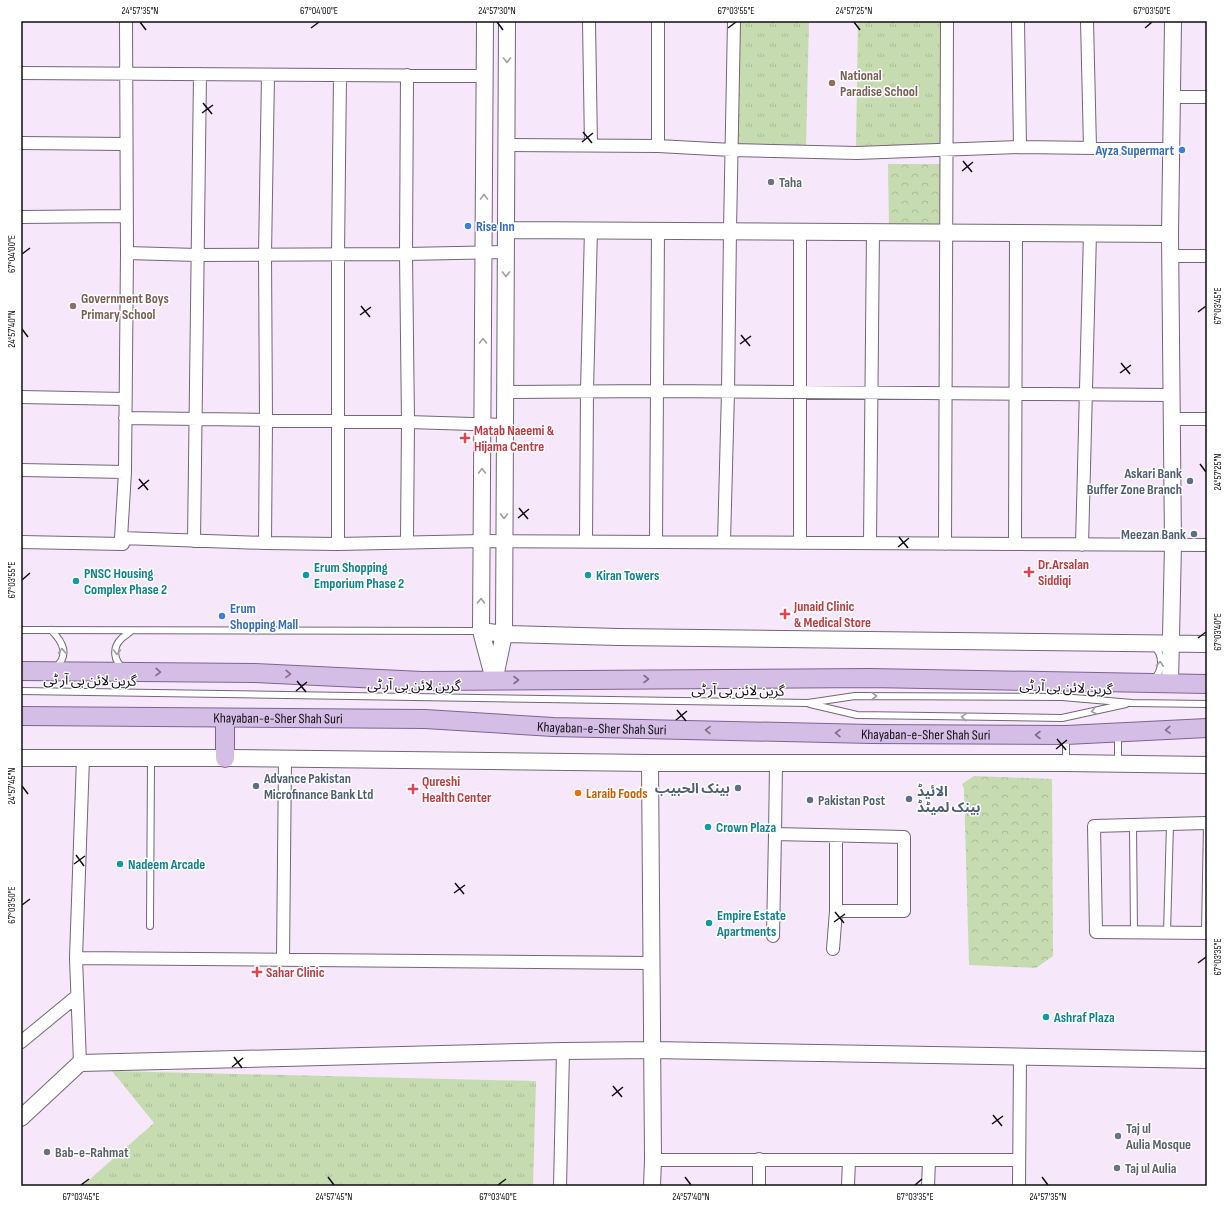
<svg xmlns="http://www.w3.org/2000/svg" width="1228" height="1207" viewBox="0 0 1228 1207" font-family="'Sofia Sans Condensed','Noto Sans Arabic',sans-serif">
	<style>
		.grass { fill: url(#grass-tufts) }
		.forest { fill: url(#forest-crowns) }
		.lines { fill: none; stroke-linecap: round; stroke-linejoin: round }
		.lane-casing { stroke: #736777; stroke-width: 8 }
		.street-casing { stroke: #736777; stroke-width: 14 }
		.secondary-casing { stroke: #736777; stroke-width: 18 }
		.primary-casing { stroke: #7e6392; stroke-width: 20 }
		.lane { stroke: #fff; stroke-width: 6 }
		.street { stroke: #fff; stroke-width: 12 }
		.secondary { stroke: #fff; stroke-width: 16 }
		.primary { stroke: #d5bee6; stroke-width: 18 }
		.oneway { stroke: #a09ea1 }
		.oneway2 { stroke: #7d6e87 }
		.ticks { fill: none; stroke: #110d13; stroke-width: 1.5 }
		.education-dot { fill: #8d6e63; stroke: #fff; stroke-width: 1.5 }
		.shop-dot { fill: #3f7fe0; stroke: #fff; stroke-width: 1.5 }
		.worship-dot { fill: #6b7280; stroke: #fff; stroke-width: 1.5 }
		.health-dot { fill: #e0444e; stroke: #fff; stroke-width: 1.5 }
		.service-dot { fill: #5c6f8a; stroke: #fff; stroke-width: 1.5 }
		.culture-dot { fill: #0f9aa8; stroke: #fff; stroke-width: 1.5 }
		.food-dot { fill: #e8710a; stroke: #fff; stroke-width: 1.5 }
		.labels { text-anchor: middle; stroke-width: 3; stroke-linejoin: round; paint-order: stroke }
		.education-label { font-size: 14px; font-weight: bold; fill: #785e54; stroke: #fff; text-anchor: start }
		.shop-label { font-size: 14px; font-weight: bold; fill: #366cbe; stroke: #fff; text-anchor: start }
		.worship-label { font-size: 14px; font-weight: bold; fill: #5b616d; stroke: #fff; text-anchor: start }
		.health-label { font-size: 14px; font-weight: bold; fill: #be3a42; stroke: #fff; text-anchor: start }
		.service-label { font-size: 14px; font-weight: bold; fill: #4e5e75; stroke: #fff; text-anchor: end }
		.culture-label { font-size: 14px; font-weight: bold; fill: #0d838f; stroke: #fff; text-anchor: start }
		.street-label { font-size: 14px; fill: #110d13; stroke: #fff }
		.food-label { font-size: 14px; font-weight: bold; fill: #c56008; stroke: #fff; text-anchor: start }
		.neatline { fill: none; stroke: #110d13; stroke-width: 1.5 }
		.ticks-label { font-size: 10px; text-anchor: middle; fill: #110d13 }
	</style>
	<defs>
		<pattern id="grass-tufts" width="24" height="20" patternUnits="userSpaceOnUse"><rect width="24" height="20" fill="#c6dcb0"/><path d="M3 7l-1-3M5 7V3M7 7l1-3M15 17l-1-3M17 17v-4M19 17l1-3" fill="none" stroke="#a9bc96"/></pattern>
		<pattern id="forest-crowns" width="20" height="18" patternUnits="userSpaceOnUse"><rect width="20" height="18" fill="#c6dcb0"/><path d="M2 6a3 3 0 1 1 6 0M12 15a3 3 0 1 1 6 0" fill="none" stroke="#a9bc96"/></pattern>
	</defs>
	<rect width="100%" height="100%" fill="#f6e8fa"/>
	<path class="grass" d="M734,21H809L806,146H732Z
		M858,21L941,22V145L856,146Z
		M112,1071L536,1081L533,1186H82L154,1123Z"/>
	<path class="forest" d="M888,164H941L942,230L889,229Z
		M974,776L1052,779L1053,956L1036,968L969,965L964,789L962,784Z"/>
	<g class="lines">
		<defs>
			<path id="lane" d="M21,630L481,631
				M51,630C63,642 70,655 55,668
				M123,668C114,661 112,648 121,639C124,636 128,634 131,631
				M1153,680C1163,671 1164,656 1154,646
				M21,691L808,703L855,696L1062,697L1132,703L1207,704
				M810,704L857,715L1062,718L1126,704
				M1118,734V763
				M1066,737V762
				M1133,825L1134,933
				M150,926L151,760
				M1167,933L1170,824
				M1205,933L1207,823"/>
			<path id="street" d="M589,21L591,146
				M1018,21L1020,147
				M1087,21L1090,148
				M21,73L484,76
				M407,75L406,254L408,422L407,541
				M1172,97H1207
				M21,143L126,144
				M507,145L658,146L732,150L857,153L1020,147L1171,149
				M658,146V21
				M21,217L127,216
				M800,231V543
				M127,253L197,255L406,254L506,252
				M1170,256H1207
				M505,392L657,391L1172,395
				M21,397L125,399
				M125,418L408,422L505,425
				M1172,419H1207
				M21,470L125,472
				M121,538L265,543L338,544L482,541L1207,545
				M194,541L200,74
				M21,542L123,544L121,538L125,472L127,253L126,21
				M586,542L587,391L591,229
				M656,542L658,230
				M724,542L728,392L730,230L734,21
				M265,543L266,420L265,255L268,75
				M870,543L873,231
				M338,544V254L340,75
				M945,544L947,21
				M1015,544L1016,233
				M1082,545L1090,233
				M776,764L775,834L904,837V911H836L833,949
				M1207,823L1094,826L1096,932L1207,933
				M836,911V836
				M773,936L775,834
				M76,958L651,963
				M283,959L285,760
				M21,1042L77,996
				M80,1063L76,958L83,758
				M653,1160H1019
				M560,1186L563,1051
				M759,1186V1159
				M848,1186L849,1160
				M928,1186L929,1161
				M1019,1186L1020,1056"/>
			<path id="secondary" d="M485,21L481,631L494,680
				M506,230L1170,234
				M481,631L504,634L618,637L1207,644
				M495,677L504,634L507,21
				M1170,683L1173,545L1170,234L1173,21
				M21,758H225L650,763H1066L1207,765
				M650,763L653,1160L652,1186
				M21,1118L80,1063L563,1051L652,1050L1207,1060"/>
			<g id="primary">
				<path d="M21,671L255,673L422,681L870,678L1207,684"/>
				<path id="s1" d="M21,716L425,719L553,727L871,734L1066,735L1207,728"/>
				<path d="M225,758V718"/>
			</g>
		</defs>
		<use href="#lane" class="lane-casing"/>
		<use href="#street" class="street-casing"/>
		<use href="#secondary" class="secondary-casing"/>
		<use href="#primary" class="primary-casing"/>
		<use href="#lane" class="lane"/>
		<use href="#street" class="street"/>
		<use href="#secondary" class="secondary"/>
		<use href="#primary" class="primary"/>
	</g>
	<defs><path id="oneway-chevron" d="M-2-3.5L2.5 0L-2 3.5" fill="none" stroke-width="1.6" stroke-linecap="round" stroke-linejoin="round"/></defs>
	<g class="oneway">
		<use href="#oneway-chevron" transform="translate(507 60) rotate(90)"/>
		<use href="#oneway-chevron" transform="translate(484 197) rotate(-90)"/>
		<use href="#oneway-chevron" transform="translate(506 274) rotate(90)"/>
		<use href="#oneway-chevron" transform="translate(483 341) rotate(-90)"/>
		<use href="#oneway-chevron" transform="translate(482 471) rotate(-90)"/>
		<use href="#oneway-chevron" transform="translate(504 516) rotate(90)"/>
		<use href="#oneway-chevron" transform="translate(481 601) rotate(-89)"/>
		<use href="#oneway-chevron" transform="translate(62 651) rotate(-92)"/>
		<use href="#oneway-chevron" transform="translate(117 652) rotate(90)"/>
		<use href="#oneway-chevron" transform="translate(1160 664) rotate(-87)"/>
		<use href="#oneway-chevron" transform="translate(874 696)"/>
		<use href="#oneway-chevron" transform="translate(1094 711) rotate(168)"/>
		<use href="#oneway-chevron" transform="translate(964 717) rotate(-179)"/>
	</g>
	<g class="oneway2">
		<use href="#oneway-chevron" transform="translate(158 672) rotate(1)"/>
		<use href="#oneway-chevron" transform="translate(288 674) rotate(3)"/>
		<use href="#oneway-chevron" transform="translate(646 679)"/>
		<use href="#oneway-chevron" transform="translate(516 680)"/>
		<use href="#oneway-chevron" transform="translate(708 730) rotate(-179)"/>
		<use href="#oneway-chevron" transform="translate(1168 730) rotate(177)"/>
		<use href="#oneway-chevron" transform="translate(838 733) rotate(-179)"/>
		<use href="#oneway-chevron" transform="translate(1038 735) rotate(-180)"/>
	</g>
	<path class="ticks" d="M140,22L146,30M497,22L503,30M854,22L860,30M311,28L319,22M728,28L736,22M1145,28L1152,22M203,103L212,114M202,113L213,105M583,132L592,143M582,142L593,133M963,161L972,172M962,171L973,162M22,254L30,248M361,306L370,317M1198,312L1206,306M360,315L371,307M22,329L28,337M741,335L750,346M740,344L751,336M1121,363L1130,374M1120,373L1131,365M1200,464L1206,472M139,479L148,490M138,489L149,480M519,508L528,519M518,518L529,509M899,537L908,548M898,547L909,538M22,580L30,573M1198,638L1206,632M297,681L306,692M296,691L307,682M677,710L686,721M676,720L687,711M1057,739L1066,750M1056,749L1067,740M22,786L28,794M76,855L84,866M74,864L85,856M455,883L464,894M454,893L465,885M22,905L30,899M835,912L844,923M834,922L845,914M1198,963L1206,957M234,1057L242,1068M232,1067L243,1058M613,1086L622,1097M612,1096L623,1087M993,1115L1002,1126M992,1124L1003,1116M328,1177L334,1185M685,1177L691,1185M1042,1177L1048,1185M81,1185L89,1179M498,1185L506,1179M915,1185L922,1179"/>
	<g class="education-dot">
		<circle cx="832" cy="83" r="4"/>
		<circle cx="73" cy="306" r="4"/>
	</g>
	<g class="shop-dot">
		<circle cx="1182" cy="150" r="4"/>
		<circle cx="468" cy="226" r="4"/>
		<circle cx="222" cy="616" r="4"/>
	</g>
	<g class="worship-dot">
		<circle cx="771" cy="182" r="4"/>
		<circle cx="1118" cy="1136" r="4"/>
		<circle cx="47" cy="1152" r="4"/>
		<circle cx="1117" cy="1168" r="4"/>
	</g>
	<g class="health-dot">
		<path d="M463 432h4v4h4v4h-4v4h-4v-4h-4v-4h4z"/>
		<path d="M1027 566h4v4h4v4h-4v4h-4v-4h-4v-4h4z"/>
		<path d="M783 608h4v4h4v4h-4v4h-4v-4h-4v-4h4z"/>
		<path d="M411 783h4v4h4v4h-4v4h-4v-4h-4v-4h4z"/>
		<path d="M255 966h4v4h4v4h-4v4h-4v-4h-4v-4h4z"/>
	</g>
	<g class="service-dot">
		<circle cx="1190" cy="481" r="4"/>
		<circle cx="1194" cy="534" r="4"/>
		<circle cx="256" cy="786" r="4"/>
		<circle cx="738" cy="788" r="4"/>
		<circle cx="909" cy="799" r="4"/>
		<circle cx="810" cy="800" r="4"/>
	</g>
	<g class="culture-dot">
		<circle cx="306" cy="575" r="4"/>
		<circle cx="588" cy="575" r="4"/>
		<circle cx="76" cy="581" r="4"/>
		<circle cx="708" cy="827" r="4"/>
		<circle cx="120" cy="864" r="4"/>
		<circle cx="709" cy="923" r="4"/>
		<circle cx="1046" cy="1017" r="4"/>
	</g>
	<circle class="food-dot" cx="578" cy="793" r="4"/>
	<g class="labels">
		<g class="education-label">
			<text x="840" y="80">National<tspan x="840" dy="16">Paradise School</tspan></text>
			<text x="81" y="303">Government Boys<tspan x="81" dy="16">Primary School</tspan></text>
		</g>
		<g class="shop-label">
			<text x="1174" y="155" text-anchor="end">Ayza Supermart</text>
			<text x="476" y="231">Rise Inn</text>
			<text x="230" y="613">Erum<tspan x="230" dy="16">Shopping Mall</tspan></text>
		</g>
		<g class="worship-label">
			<text x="779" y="187">Taha</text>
			<text x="1126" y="1133">Taj ul<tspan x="1126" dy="16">Aulia Mosque</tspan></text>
			<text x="55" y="1157">Bab-e-Rahmat</text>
			<text x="1125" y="1173">Taj ul Aulia</text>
		</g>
		<g class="health-label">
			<text x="474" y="435">Matab Naeemi &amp;<tspan x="474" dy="16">Hijama Centre</tspan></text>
			<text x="1038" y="569">Dr.Arsalan<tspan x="1038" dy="16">Siddiqi</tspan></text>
			<text x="794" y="611">Junaid Clinic<tspan x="794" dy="16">&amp; Medical Store</tspan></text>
			<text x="422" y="786">Qureshi<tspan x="422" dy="16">Health Center</tspan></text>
			<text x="266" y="977">Sahar Clinic</text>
		</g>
		<g class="service-label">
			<text x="1182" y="478">Askari Bank<tspan x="1182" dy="16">Buffer Zone Branch</tspan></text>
			<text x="1186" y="539">Meezan Bank</text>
			<text x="264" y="783" text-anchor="start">Advance Pakistan<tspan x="264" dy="16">Microfinance Bank Ltd</tspan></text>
			<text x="730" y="793">بينک الحبيب</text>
			<text x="917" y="796" text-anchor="start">الائیڈ<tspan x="917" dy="16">بینک لمیٹڈ</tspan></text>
			<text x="818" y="805" text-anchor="start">Pakistan Post</text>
		</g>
		<g class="culture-label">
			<text x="314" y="572">Erum Shopping<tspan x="314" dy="16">Emporium Phase 2</tspan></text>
			<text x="84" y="578">PNSC Housing<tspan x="84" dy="16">Complex Phase 2</tspan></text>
			<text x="596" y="580">Kiran Towers</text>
			<text x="716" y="832">Crown Plaza</text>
			<text x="128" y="869">Nadeem Arcade</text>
			<text x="717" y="920">Empire Estate<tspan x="717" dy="16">Apartments</tspan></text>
			<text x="1054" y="1022">Ashraf Plaza</text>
		</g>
		<g class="street-label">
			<text transform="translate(90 680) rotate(1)" y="5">گرین لائن بی آر ٹی</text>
			<text transform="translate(414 685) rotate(1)" y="5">گرین لائن بی آر ٹی</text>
			<text transform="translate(1066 687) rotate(3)" y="5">گرین لائن بی آر ٹی</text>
			<text transform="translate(738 690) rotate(1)" y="5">گرین لائن بی آر ٹی</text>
			<text dy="5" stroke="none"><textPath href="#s1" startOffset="257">Khayaban-e-Sher Shah Suri</textPath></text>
			<text dy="5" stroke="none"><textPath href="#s1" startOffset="581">Khayaban-e-Sher Shah Suri</textPath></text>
			<text dy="5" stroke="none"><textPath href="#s1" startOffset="905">Khayaban-e-Sher Shah Suri</textPath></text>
		</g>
		<g class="food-label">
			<text x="586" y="798">Laraib Foods</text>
		</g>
	</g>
	<rect width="1228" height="1207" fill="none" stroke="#ffffff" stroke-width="44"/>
	<rect x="22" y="22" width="1184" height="1163" class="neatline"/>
	<g class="ticks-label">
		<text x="140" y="14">24°57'35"N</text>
		<text x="319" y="14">67°04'00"E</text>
		<text x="497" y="14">24°57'30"N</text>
		<text x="736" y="14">67°03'55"E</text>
		<text x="854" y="14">24°57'25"N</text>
		<text x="1152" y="14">67°03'50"E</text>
		<text transform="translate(11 254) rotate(-90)" y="4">67°04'00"E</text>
		<text transform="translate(1217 306) rotate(-90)" y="4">67°03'45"E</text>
		<text transform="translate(11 329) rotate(-90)" y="4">24°57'40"N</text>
		<text transform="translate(1217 472) rotate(-90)" y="4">24°57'25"N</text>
		<text transform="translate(11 580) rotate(-90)" y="4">67°03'55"E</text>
		<text transform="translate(1217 632) rotate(-90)" y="4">67°03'40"E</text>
		<text transform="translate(11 786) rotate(-90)" y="4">24°57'45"N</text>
		<text transform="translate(11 905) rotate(-90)" y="4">67°03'50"E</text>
		<text transform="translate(1217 957) rotate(-90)" y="4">67°03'35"E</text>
		<text x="81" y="1200">67°03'45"E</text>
		<text x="334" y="1200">24°57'45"N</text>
		<text x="498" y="1200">67°03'40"E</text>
		<text x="691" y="1200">24°57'40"N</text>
		<text x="915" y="1200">67°03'35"E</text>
		<text x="1048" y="1200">24°57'35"N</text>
	</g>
</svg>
